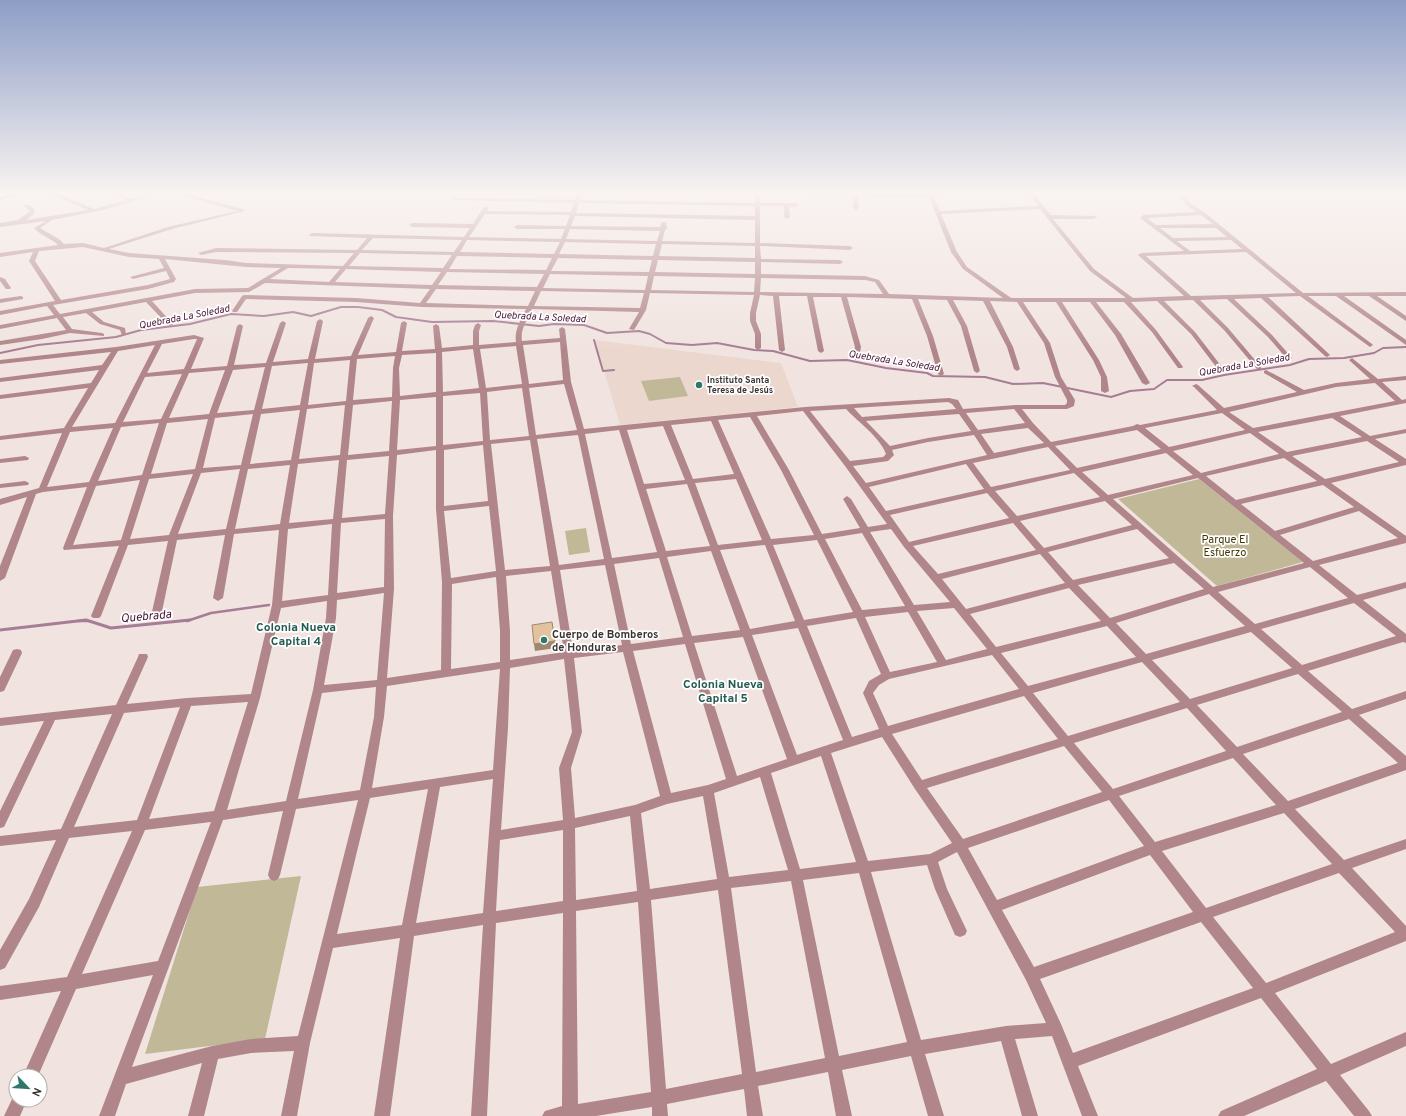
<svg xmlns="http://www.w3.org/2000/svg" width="1406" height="1116" viewBox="0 0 1406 1116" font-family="Overpass,sans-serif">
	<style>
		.built { fill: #ecd7cf }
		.green { fill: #c0b897 }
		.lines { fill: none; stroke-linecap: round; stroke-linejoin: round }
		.stream-far2 { stroke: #a67d94; stroke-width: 2 }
		.stream-far1 { stroke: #a67d94; stroke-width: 2.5 }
		.stream { stroke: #a67d94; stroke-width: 3 }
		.minor { fill: #b1868a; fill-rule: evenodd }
		.shaded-wall { fill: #9f8870 }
		.building { fill: #e3c2a0; stroke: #9f8870 }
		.poi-dot { fill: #31766a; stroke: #fff; stroke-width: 1.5 }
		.labels { text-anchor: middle; stroke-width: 3.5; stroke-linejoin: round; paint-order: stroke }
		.far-poi-label { font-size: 9px; font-weight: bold; fill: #393432; stroke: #fff; text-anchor: start }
		.far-water-label { font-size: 10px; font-style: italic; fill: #471436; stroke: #fff }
		.park-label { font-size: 11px; fill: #433700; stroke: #fff }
		.poi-label { font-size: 11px; font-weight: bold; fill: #393432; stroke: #fff; text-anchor: start }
		.water-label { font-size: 12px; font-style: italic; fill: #471436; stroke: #fff }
		.neighbourhood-label { font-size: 12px; font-weight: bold; fill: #245b51; stroke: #fff }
	</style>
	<rect width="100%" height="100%" fill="#f1e4e0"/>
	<path class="built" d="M595,340L781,363L798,407L620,425Z"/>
	<path class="green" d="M680,377L688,396L649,401L641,381Z
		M1199,479L1303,562L1217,586L1118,499Z
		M586,528L590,552L569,555L565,531Z
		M301,876L265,1039L145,1054L197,887Z"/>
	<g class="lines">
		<path class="stream-far2" d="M594,340L603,371L614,370
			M0,353L38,345L116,337L141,330L190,324L231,314L264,316L293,312L311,316L341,307H358L382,310L396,317L432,322L493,321L539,326L554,324L584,325L607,333L639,331L650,334L666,343L692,345L717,343L754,350L773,351L810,361L847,360L886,368L927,373L933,376L985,377L1013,384L1043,383L1111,397L1130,391L1154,389L1167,380H1202L1224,375L1290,365L1309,359L1344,358L1374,353L1383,348L1406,347"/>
		<path class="stream-far1" d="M78,621H88
			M187,621L211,613L269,605"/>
		<path class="stream" d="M0,630L86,620L111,628L190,620"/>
		<path class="minor" d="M12,194H20L0,200V197Z
			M51,194H58L94,209L128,200L114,194C121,194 127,198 133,198C140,199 148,194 156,194L103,210L52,220L40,228L59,239L64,244L83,243L104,248L168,227L237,211L178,194H186L243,209L245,211L172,229L109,249L129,253L225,260L246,263L343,266L354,253L216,252L201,255L198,253L216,248L357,250L367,238L310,236L309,235L312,233L464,237L470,228L412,227L409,225L412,223L473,224L481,211L486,206L489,208L487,211L571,212L574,203L453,200L451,199L452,194H457L456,198L575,200L577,194H582L580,200L755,203V194H759L760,203H796L799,205L796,207L789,206L790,217L787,219L784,217V206H760V243L850,246L853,248L850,250L760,246L761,259L840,260L843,262L840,264L761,262V274L865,276L879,280L889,294L1003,298L963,269L951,252L929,197L858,196L859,208L856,210L853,208V196L806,195L804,194H944L934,197L940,211L1038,206L1029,194H1034L1051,215L1096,216L1097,217L1094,219H1053L1094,269L1133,298L1184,296L1138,255L1141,253L1184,251L1140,218L1143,215L1196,212L1186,205L1179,194H1184L1190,203L1204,212L1303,293L1406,292V296H1377L1406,316V321L1369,296H1344L1406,340V345L1336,296H1308L1372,344L1373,345L1370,347L1300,296L1268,297L1329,354L1330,355L1327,357L1325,356L1261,298L1234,299L1272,335L1292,358L1289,360L1287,359L1268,337L1227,299L1200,300L1228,328L1261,367V369H1257L1224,330L1193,300L1164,301L1195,332L1225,371L1222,373L1220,372L1191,334L1157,301L1131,302L1156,330L1183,367L1182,368H1178L1152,332L1124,302H1096L1121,334L1150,383L1146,385L1142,383L1115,335L1090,302H1062L1099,360L1107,377L1109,391L1105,393L1101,391V377L1093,360L1056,302H1023L1050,343L1061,377L1075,400L1074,406L1067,409H1022L1033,423L1051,442L1133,426L1137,424L1140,425L1217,410L1194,387L1192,386L1196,384L1198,385L1224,408L1297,392L1264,373V371L1266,370L1304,390L1336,383L1370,379L1350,361L1349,360L1352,358L1378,379L1406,376V380L1382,382L1402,400L1406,399V403L1340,416L1370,436L1406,429V433L1375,439L1406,459V465L1331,483L1406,536V543L1319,565L1357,595L1406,582V588L1363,600L1406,634V643L1403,642L1308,671L1352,709L1406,691V699L1359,715L1406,756V770L1295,809L1344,860L1406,839V849L1352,868L1406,926V941L1275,993L1331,1064L1406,1032V1046L1340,1075L1369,1111L1372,1116H1354L1326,1081L1244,1116H1218L1221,1111L1317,1069L1261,998L1078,1066L1098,1116H1082L1052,1036L1015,1039L1038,1116H1022L1001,1041L925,1054L944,1116H928L911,1056L842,1070L852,1116H836L828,1072L758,1086L763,1116H747L744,1089L667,1104L668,1116H652V1107L596,1116H542L545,1111L562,1106L563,913L496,923L487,1116H471L483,925L414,936L390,1116H374L400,938L333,948L310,1043L297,1116H281L294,1051L251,1053L218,1059L204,1116H188L202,1063L126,1084L115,1116H99L153,975L76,989L38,1076H23L61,991L0,1000V986L67,977L132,831L69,838L39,907L5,968L0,970V950L29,899L56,840L0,846V836L61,829L112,714L55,720L4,827L0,828V811L44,721L0,726V718L116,705L138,657L139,654H147L148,657L127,704L187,698L251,694L272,605L279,530L234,534L223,598L218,601L213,598L225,535L177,540L161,616L159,618H153L151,616L168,541L128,545L101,616L99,618H93L91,616L119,546L64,550L63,548L87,487L43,492L36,494L5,578L0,581V566L27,497L0,505V499L39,488L62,433L0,440V436L64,428L88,388L0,399V395L91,383L99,370L0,382V378L102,365L111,352L0,364V360L116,347L194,335L204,338L191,369L227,366L237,326L240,324L243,326L234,365L266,363L280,323L283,321L286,323L273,362L308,359L317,321L320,319L323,321L315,359L351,356L368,318L371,316L374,318L358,355L396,352L401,323L404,321L407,323L402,351L435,349L433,326L436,324L439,326L442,348L473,345V331L475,325L478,323L481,325L479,331V345L516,342C514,330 521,320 526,309L422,307L356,302L246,299L237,312H233L232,311L242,296L244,295L356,298L420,303L430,289L265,283L249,292L195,293L152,301L172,323L173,324L170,326L168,325L146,302L92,312L104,322L125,328L126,335H122L120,330L100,324L86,313L63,317L72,329L102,333L104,334V336L70,333L42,339L0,345V341L66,330L57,318L0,329V325L54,315L47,306L0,315V311L55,301L29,261L33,252L0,257V253L58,245C51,238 41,236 34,228L46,221L0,227V223L18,220L29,212V210L24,206L25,205H29L35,210L34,214L26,220L88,210ZM579,203L755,206V216L576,213ZM1040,209L1090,271L1126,298H1011L967,267L957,252L941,214ZM485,214L570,215L566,226L517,225L514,227L517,229H565L561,239L469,237ZM1201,215L1213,224L1156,225L1147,218ZM575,216L755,220V243L662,241L665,230L667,229L666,222H662L660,227L571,226ZM1160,228H1216L1227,237L1173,238ZM570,229L660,231L657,241L566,239ZM373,238L462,240L454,252L362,250ZM467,240L560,242L554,254L460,252ZM1231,240L1242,249L1190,251L1177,241ZM565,242L649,244H656L653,256L559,254ZM662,244L755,246V258L659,256ZM83,247L129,257L159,259L164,268L130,277L133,279L166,271L170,279L148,285L61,300L35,261L39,251ZM1246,252L1296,293L1191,296L1146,256ZM360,253L452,255L443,268L349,266ZM457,256L552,258L546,270L449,269ZM558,258L652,260L649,272L551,271ZM165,259L246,267L281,268L248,288L195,289L60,314L53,305L148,289L174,282L176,279ZM658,260L755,262V274L655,272ZM288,268L340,269L329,282L270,279ZM346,269L441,272L432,285L335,282ZM447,272L544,274L537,287L438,285ZM550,274L648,276L645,290L543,288ZM654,276L755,278L754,292L651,290ZM761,278L865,280L875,282L883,294L760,292ZM436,289L535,291L528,306L426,303ZM541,291L644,293L640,308L534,306ZM650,293L754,295L750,313V321L755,334V348L758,350L761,348V334L756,321V313L760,295L773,296L779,350L782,352L785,350L779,296H807L818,351L821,353L824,351L813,297H841L855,347L853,358L856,360L859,358L861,347L847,297L912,299L927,336L938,374L941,376L944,374L933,336L918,299L947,300L961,326L974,371L977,373L980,371L967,326L953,300L983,301L1007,347L1014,369L1017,371L1020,369L1013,347L990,301L1017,302L1044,343L1055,377L1067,400V403L1065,405H1016L963,409L958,400L949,398L805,407L584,429L571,382L565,329L562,327L559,329L560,338L522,341C520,330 527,320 532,309L639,312L629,329L634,330L646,310ZM194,339H197L184,369L147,373L162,344ZM560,342L563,380L529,384L523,345ZM155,345L115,423L72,427L118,351ZM516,346L522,384L486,388L480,349ZM473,349L479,388L443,392L442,352ZM436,353V392L400,396L399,368L402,355ZM395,356L393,368L392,397L353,400L357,359ZM350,360L346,401L308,405L314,363ZM308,363L300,405L262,409L272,366ZM265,367L254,410L217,413L233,370ZM225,370L209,414L169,418L189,373ZM182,374L161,419L123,422L145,377ZM1375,383L1395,401L1253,428L1229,412L1336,387ZM564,384L577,430L536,435L529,388ZM522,388L529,436L490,440L487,392ZM480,393L483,441L443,445V396ZM436,397V446L397,450L400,400ZM392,401L389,451L348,455L353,405ZM948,402L952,404L956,409L862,417L854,408ZM345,405L340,455L299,459L307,409ZM846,409C858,422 880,437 886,454L883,457L850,461L810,411ZM1014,409L1025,423L978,430L966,413ZM300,410L291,460L250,464L261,414ZM803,411L845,466L887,524L868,527L851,499L847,496L843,499L860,528L822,534L789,470L757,416ZM1222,413L1245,430L1169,447L1145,428ZM253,414L241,465L203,468L215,418ZM959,414L971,431L928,438L890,446L866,421ZM750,417L781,470L814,535L771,539L718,420ZM1332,418L1362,437L1287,452L1258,432ZM208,419L195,469L151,474L167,423ZM711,421L734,474L693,479L671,425ZM159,423L142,475L98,481L121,427ZM663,426L685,480L644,484L627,430ZM113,428L89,482L47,487L70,432ZM1028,428L1044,443L994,453L981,434ZM619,430L657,552L612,558L585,434ZM1137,430L1161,449L1077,468L1055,446ZM1250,433L1279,454L1201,473L1173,451ZM578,435L604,559L559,565L537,439ZM974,435L987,455L866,483L853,466L888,461L894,455L892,450L928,442ZM530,440L550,566L505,570L491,444ZM1367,441L1399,462L1325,479L1292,456ZM483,445L488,501L444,506V450ZM1048,447L1070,470L991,487L973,463ZM436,450V509L442,582L441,670L387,678L394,589L393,516L397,455ZM1166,453L1193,475L1108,495L1082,472ZM389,456L385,514L342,518L347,460ZM1284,458L1317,481L1236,500L1206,476ZM339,460L333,519L289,523L298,464ZM966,464L984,489L886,511L869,487ZM290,465L280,524L235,529L248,469ZM240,469L226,529L178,534L201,473ZM1074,473L1100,497L1017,516L995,491ZM193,474L169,535L130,539L149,479ZM1198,478L1304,563L1213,587L1113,499ZM736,479L762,540L718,545L695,483ZM140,480L121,540L73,545L96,486ZM687,484L710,546L666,551L646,489ZM1323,485L1354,507L1275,531L1241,504ZM987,493L1009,518L909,542L890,515ZM1105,501L1132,525L1044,548L1020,521ZM489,506L496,571L451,578L444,511ZM1359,511L1398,538L1313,561L1280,535ZM385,519L384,587L337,593L341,523ZM1013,523L1036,550L938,574L913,546ZM332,524L328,595L282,601L288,529ZM891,529L904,547L950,602L914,605L870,532ZM1137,529L1169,558L1073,580L1048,552ZM862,533L905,606L862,610L825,539ZM817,540L853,612L804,620L773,545ZM765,545L795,621L750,629L720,550ZM711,551L740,630L692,636L667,557ZM1040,554L1065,583L966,609L942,579ZM659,558L683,637L631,644L614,564ZM1174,563L1204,589L1110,618L1078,585ZM605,565L622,645L573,651L560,570ZM1310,567L1348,598L1255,624L1218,592ZM551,571L564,652L510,660V631L506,576ZM496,577L500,631V662L451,669L452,584ZM1069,588L1101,621L996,647L970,614ZM384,593L377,680L324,685L336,618L337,600ZM1209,594L1245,626L1146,654L1116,623ZM327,601L326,618L313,690L286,801L227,810L260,698L281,608ZM1354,603L1396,636L1302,665L1261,629ZM954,608L987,649L946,660L917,611ZM908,612L937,662L890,672L865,617ZM856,618L881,674L869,681L863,693L879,729L852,737L807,626ZM1107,626L1136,657L1028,686L1001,653ZM798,628L843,740L797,755L752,635ZM1251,632L1292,668L1190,699L1152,660ZM743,637L787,759L737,776L694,643ZM685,644L726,779L708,785L671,793L633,651ZM623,652L660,796L635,805L575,818L571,768L582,732L574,658ZM992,655L1019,689L888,726L873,693L879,685L889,679ZM564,659L572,732L559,768L563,820L501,830L508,728L510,668ZM1142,662L1180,702L1068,736L1033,693ZM500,669L493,770L372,788L384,717L387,686ZM1298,674L1342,712L1237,747L1197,705ZM376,687L374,717L360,790L298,799L322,693ZM1024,696L1058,739L922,780L892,734ZM248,702L214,811L149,819L191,706ZM180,707L137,820L74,827L124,713ZM1187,708L1226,751L1113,789L1074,743ZM1349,719L1398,763L1288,801L1243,754ZM882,737L915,789L952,843L930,854L868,861L831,753ZM1064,746L1102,792L963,839L927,788ZM821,756L856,862L800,869L771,773ZM1233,758L1276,805L1155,842L1119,796ZM760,777L788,870L729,877L714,793ZM493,779L483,913L416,923L440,787ZM428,789L402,925L337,934L370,798ZM703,796L717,879L650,889L641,813L667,804ZM358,800L298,1036L251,1039L212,1046L132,1067L223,820L283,811L268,875L270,879L274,881L278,879L280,875L296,809ZM1109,800L1144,846L997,900L968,848ZM1284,813L1332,864L1206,908L1162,851ZM630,816L637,891L576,900L575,828ZM211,822L158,961L82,974L145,830ZM563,830V901L496,911L500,840ZM957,852L1026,980L1046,1023L1006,1026L921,1040L871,872L927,865L935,889L955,935L960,937L965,935L967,931L947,889L938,862ZM1150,855L1193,912L1034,967L1002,910ZM859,873L907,1042L839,1056L803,880ZM1339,873L1395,932L1266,983L1213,917ZM791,881L825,1058L756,1072L731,888ZM718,890L742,1074L666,1089L651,900ZM638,902L651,1092L578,1104L576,911ZM1201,922L1253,988L1073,1053L1061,1024L1040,979Z
			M0,277L5,279L11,288L10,289H6L0,281Z
			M21,296L23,297V299L0,303V299Z
			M25,456L29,458L28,460L0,463V459Z
			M25,481L29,483L28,485L0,488V484Z
			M17,649L21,650L22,653L4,691L0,692V677L13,650Z
			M16,1094V1100H27L20,1116H4L14,1095Z"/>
	</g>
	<path class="shaded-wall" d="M552,622L556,648L535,651L534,644Z"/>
	<path class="building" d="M552,622L555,641L534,644L532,625Z"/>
	<linearGradient id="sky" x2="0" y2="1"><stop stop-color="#8d9ec6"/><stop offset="0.55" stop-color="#f9f3f1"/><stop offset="1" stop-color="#f9f3f1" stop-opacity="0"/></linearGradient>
	<rect width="1406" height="350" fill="url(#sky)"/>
	<g class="poi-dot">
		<circle cx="699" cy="385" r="4"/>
		<circle cx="544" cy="640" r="4"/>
	</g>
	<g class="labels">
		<g class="far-poi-label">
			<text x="707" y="383">Instituto Santa<tspan x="707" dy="10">Teresa de Jesús</tspan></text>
		</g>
		<g class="far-water-label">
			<text transform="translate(184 316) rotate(-11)" y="4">Quebrada La Soledad</text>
			<text transform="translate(540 316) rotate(3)" y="4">Quebrada La Soledad</text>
			<text transform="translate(894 360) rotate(9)" y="4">Quebrada La Soledad</text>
			<text transform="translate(1244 364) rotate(-10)" y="4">Quebrada La Soledad</text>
		</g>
		<g class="park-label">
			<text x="1225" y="543">Parque El<tspan x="1225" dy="13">Esfuerzo</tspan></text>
		</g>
		<g class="poi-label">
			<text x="552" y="638">Cuerpo de Bomberos<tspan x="552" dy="13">de Honduras</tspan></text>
		</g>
		<g class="water-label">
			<text transform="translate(146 616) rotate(-5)" y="4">Quebrada</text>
		</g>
		<g class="neighbourhood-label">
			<text x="296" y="631">Colonia Nueva<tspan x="296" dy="14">Capital 4</tspan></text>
			<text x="723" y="688">Colonia Nueva<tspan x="723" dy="14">Capital 5</tspan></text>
		</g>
	</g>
	<g transform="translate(28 1088) rotate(115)"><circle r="19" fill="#ffffff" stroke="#b0aead"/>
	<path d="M0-3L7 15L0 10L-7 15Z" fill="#31766a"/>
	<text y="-6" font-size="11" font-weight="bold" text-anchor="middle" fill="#393432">N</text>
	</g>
</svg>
